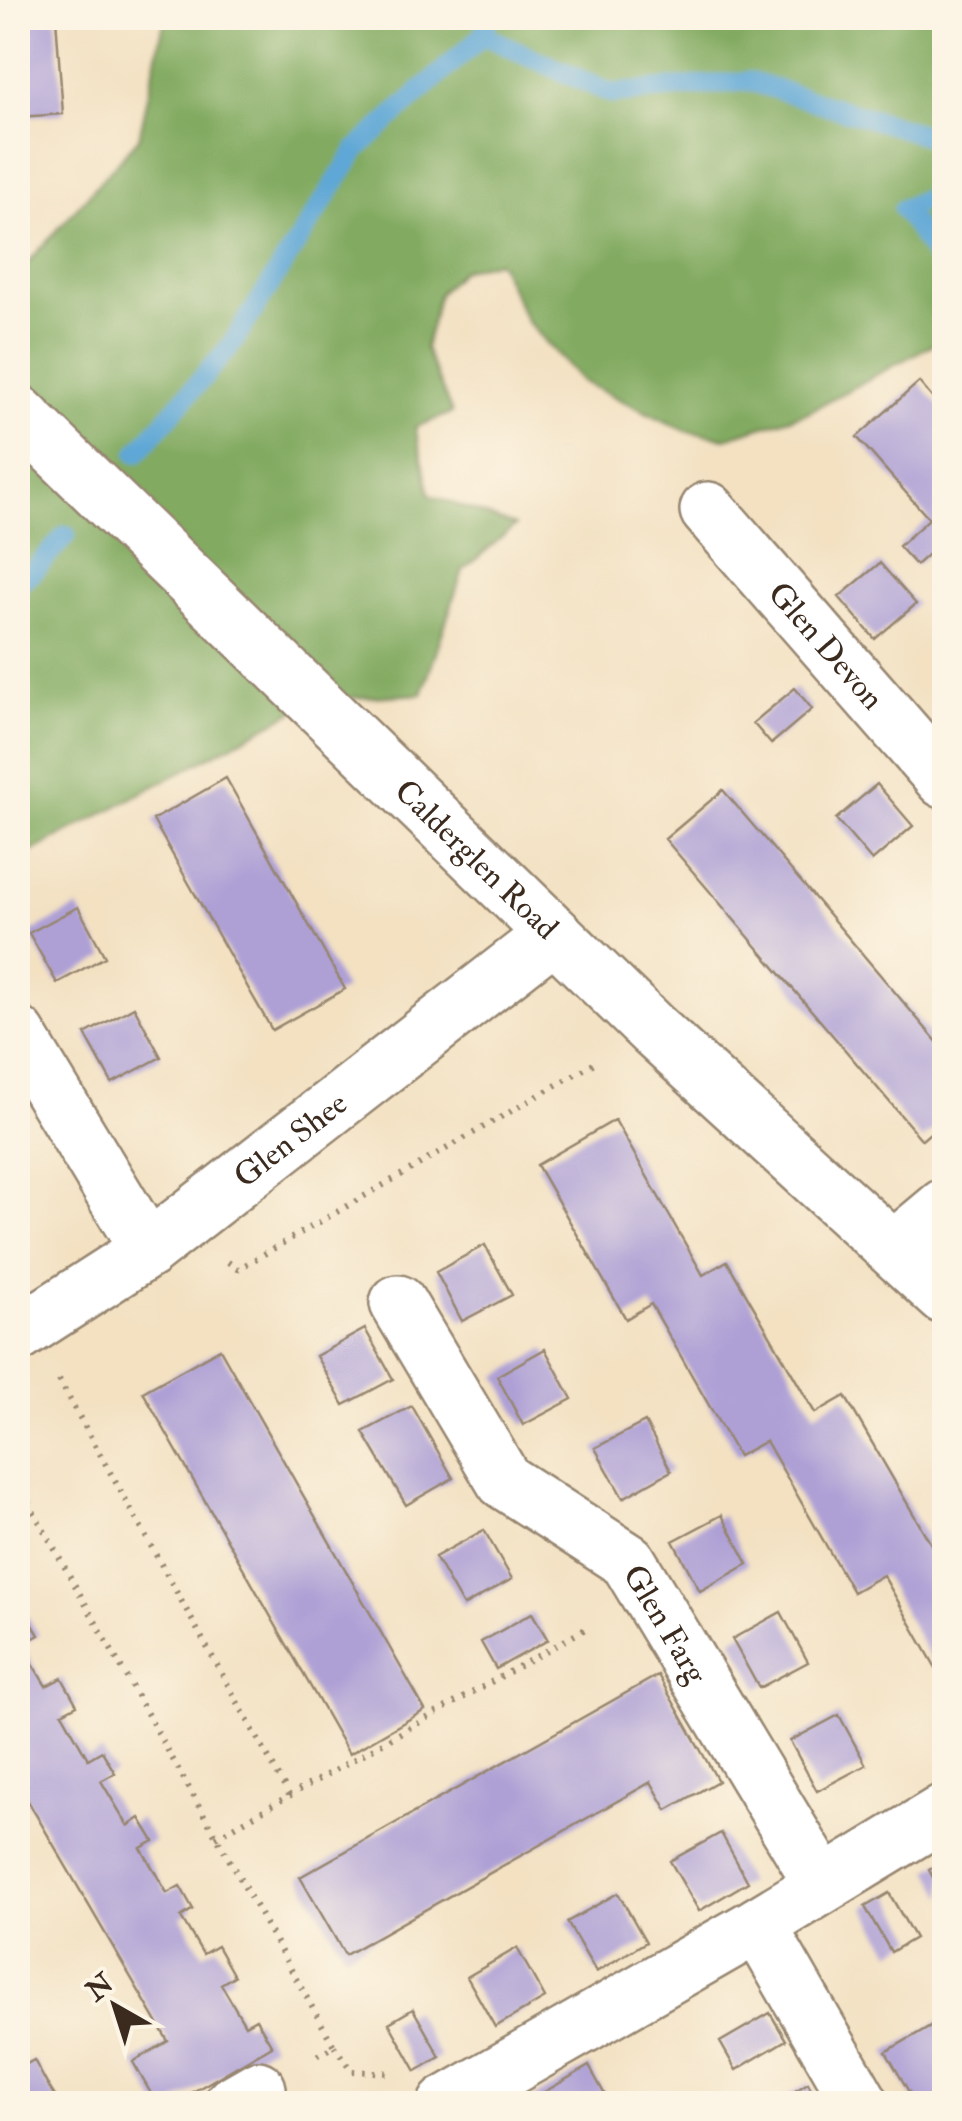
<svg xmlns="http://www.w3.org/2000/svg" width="962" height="2121" viewBox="0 0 962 2121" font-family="'IM FELL Double Pica',serif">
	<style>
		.forest { fill: #82aa60; stroke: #5e6a3f; stroke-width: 2.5 }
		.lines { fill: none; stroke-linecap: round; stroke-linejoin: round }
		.stream { stroke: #5fa7d6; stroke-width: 20 }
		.building { fill: #aea0d5 }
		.minor-casing { stroke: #978670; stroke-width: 60 }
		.path { stroke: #978670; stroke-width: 6; stroke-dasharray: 2.5 8; stroke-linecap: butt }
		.minor { stroke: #fff; stroke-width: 55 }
		.labels { text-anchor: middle; stroke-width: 8; stroke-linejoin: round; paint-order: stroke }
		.street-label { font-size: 32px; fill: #3b2a1e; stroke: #fcf5e5 }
	</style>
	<rect width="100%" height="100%" fill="#fcf5e5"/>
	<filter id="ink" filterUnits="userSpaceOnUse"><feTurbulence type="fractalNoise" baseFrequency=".01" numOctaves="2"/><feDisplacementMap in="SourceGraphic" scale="20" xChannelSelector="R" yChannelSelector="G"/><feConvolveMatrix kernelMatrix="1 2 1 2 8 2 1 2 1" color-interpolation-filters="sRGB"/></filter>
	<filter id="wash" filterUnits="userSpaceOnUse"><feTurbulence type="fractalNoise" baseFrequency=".0048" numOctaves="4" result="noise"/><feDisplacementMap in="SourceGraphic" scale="40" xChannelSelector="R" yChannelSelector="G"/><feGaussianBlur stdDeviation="2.25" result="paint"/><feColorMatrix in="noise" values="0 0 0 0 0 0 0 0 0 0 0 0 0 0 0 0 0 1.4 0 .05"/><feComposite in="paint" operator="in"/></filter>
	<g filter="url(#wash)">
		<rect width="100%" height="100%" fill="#f3e1c2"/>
		<path class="forest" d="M165,18H944V348L937,342L806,413L726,438L686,431L583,382L526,320L498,261L462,270L439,293L425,348L452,413L415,427L430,495L515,526L463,570L422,694L315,700L18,859V274L139,138Z"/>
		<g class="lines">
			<path class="stream" d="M488,18L483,35L612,94L749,81L944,141
				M944,191L903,209L944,269
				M137,453L232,344L357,149L483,35
				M18,584L31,574L66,535"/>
		</g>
		<g id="blocks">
			<path class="building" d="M18,18H56L63,114L18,117Z
				M919,382L944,412V540L916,565L899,546L929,519L857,437Z
				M880,563L916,604L875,639L839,597Z
				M795,688L812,709L771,744L753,723Z
				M226,778L345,989L272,1030L153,820Z
				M877,784L913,826L872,861L836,819Z
				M723,790L944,1050V1121L922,1140L665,839Z
				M78,907L105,957L57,983L29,933Z
				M134,1007L161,1057L112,1083L85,1034Z
				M615,1120L703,1275L727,1261L815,1413L845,1396L932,1546L944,1539V1682L883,1575L853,1592L766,1441L738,1456L651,1304L626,1319L537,1165Z
				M485,1245L512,1295L462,1321L436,1272Z
				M365,1329L393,1379L344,1405L316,1356Z
				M220,1349L425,1710L349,1754L143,1392Z
				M545,1349L572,1399L523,1425L497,1376Z
				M412,1406L453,1478L406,1505L363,1432Z
				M645,1422L671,1471L623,1498L595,1448Z
				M722,1515L748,1564L700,1591L673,1541Z
				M484,1530L512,1579L463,1606L435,1557Z
				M22,1607L39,1635L21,1645L46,1686L62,1678L77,1705L62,1713L88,1759L102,1751L115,1773L101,1781L128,1826L140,1818L154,1841L141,1848L167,1893L180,1886L193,1909L181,1917L203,1954L217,1946L234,1976L221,1984L245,2025L256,2019L272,2046L172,2104H157L133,2062L168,2041L18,1784V1609Z
				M781,1612L808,1662L759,1688L732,1639Z
				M532,1613L548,1640L496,1669L481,1642Z
				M658,1675L718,1781L667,1810L651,1782L345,1955L300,1877Z
				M839,1715L866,1765L817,1791L790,1741Z
				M721,1833L748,1882L699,1911L670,1861Z
				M944,1861V1897L929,1870Z
				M618,1893L646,1942L596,1972L567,1922Z
				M889,1893L915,1938L891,1952L865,1907Z
				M517,1948L545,1998L495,2027L467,1977Z
				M413,2009L440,2057L416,2071L389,2023Z
				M770,2013L786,2040L736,2070L720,2042Z
				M944,2018V2104H916L886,2052Z
				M34,2060L47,2084L60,2104H18V2069Z
				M589,2066L610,2104H524Z
				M808,2083L819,2104H774Z"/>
		</g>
	</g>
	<g filter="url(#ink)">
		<use href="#blocks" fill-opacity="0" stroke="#978670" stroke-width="2.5"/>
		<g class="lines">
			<defs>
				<g id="minor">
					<path id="s1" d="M18,413L653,1030L944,1296"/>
					<path id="s2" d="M708,510L944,780"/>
					<path d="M18,1035L148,1250"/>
					<path d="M895,1248L944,1207"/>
					<path id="s3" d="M398,1303L504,1481L628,1561L823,1885"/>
					<path id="s4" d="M18,1334L148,1250L554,934"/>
					<path d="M758,1925L861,2104"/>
					<path d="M232,2104L258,2089"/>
					<path d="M446,2104L758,1925L944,1812"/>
				</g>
			</defs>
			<use href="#minor" class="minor-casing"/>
			<path class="path" d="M228,1262L238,1269L598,1061
				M59,1380L289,1795
				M18,1484L334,2046L311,2059
				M216,1837L587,1628
				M334,2046L352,2071L393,2073"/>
			<use href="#minor" class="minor"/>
		</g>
	</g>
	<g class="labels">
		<g class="street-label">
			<text dy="11" stroke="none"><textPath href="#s2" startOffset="180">Glen Devon</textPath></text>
			<text dy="11" stroke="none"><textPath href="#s1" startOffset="640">Calderglen Road</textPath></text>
			<text dy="11" stroke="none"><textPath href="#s4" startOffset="335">Glen Shee</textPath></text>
			<text dy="11" stroke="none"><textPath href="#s3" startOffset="428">Glen Farg</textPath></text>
		</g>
	</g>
	<rect width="962" height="2121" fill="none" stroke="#fcf5e5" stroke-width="60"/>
	<g transform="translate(115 2006) rotate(321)" stroke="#fcf5e5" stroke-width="8" paint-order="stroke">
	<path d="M0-8L18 38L0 25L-18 38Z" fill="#3b2a1e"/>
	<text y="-15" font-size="28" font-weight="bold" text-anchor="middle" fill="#3b2a1e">N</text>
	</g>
</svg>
